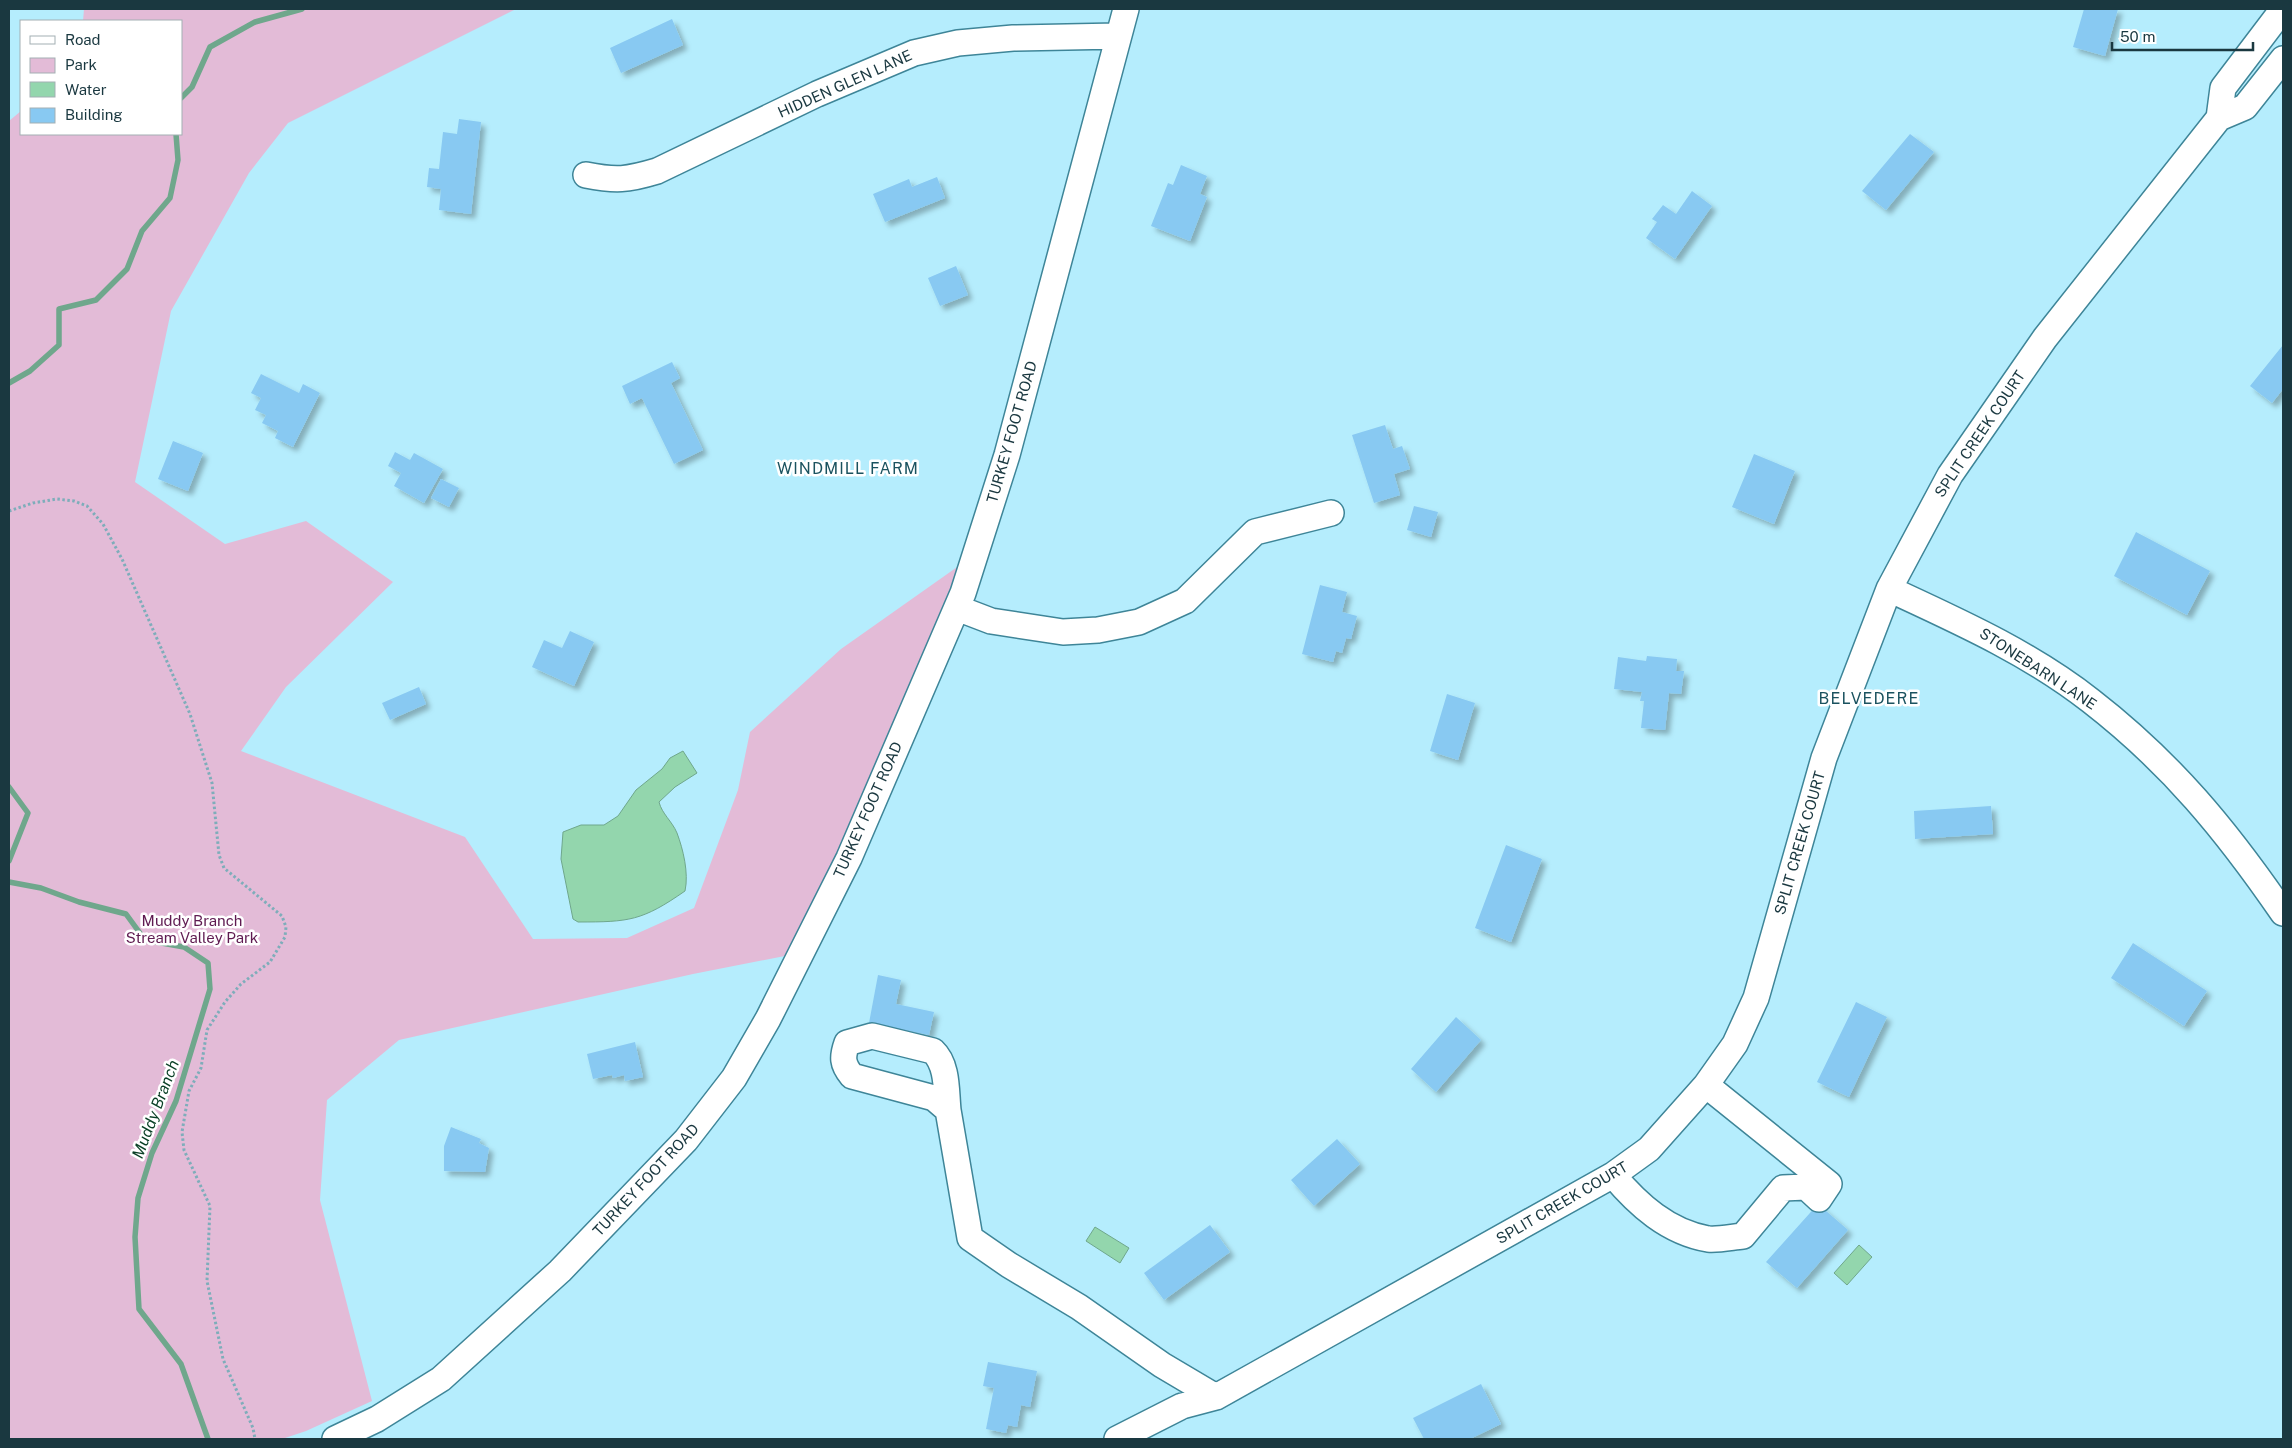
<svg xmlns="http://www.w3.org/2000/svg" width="2292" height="1448" viewBox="0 0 2292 1448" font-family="'Public Sans',sans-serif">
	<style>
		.green { fill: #e3bbd7 }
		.water { fill: #93d6ad; stroke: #6fa78c }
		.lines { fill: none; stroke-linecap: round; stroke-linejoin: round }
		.stream { stroke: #6fa78c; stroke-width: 5.5 }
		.building { fill: #88c9f2; filter: url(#shadow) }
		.minor-casing { stroke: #3e8598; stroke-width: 28 }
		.path { stroke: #7eadba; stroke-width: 3; stroke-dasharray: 2.5 2.5; stroke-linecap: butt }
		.minor { stroke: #fff; stroke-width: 25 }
		.labels { text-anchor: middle; stroke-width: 5; stroke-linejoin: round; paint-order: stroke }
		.street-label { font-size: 15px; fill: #1a3840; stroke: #fff }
		.park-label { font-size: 15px; fill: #5f1b51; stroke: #fff }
		.neighbourhood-label { font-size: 16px; letter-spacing: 1px; fill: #1a525f; stroke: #fff }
		.water-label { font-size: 16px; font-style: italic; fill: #093f25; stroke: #fff }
	</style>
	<defs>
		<filter id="shadow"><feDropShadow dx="4.5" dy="4.5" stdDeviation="2.5" flood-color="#0004"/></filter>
	</defs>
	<rect width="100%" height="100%" fill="#b5edfd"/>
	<path class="green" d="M84,9H516L288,123L249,173L171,311L135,482L225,544L306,521L393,582L286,687L241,751L465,837L533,939L627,938L694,908L738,790L750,732L841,649L977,553L800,953L693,974L399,1040L327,1100L320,1200L372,1401L306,1431L282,1439H9V121L21,111V134H181V21H83Z"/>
	<path class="water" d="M683,751L697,773L675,787L659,802C662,814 672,821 677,833C683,849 689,873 685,891C642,921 629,922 578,922L573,919L561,859L563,832L581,825H604L618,816L636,790L662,769L670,758Z
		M1095,1227L1129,1248L1120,1263L1086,1241Z
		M1859,1245L1872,1257L1847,1285L1834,1273Z"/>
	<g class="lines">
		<path class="stream" d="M181,98L192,87L210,47L255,22L302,9
			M9,383L30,371L59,345V309L96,300L127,269L142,231L170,198L178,160L176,134
			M9,787L28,813L9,861
			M9,882L41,888L79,902L126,914L145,940L184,947L208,963L210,989L176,1101L152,1153L138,1198L135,1237L139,1309L181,1364L208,1439"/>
	</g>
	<path class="building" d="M2084,9H2118L2105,56L2073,47Z
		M672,19L683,45L621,73L610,48Z
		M459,119L481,122L471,214L439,210L441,189L427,187L429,168L439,169L443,132L457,134Z
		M1910,134L1934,152L1886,210L1862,191Z
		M1181,165L1207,176L1200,194L1207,197L1190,241L1151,226L1168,183L1173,185Z
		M937,177L945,198L885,222L873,194L909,179L912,187Z
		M1692,191L1712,206L1675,259L1646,238L1657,222L1652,219L1663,205L1676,214Z
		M956,266L968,295L940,306L928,278Z
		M2283,345V389L2272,403L2250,386Z
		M672,362L680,378L671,383L703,450L674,464L642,398L630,404L622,386Z
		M261,374L299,393L303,384L320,393L293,447L275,438L278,431L262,423L266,415L255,410L261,398L251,393Z
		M1385,425L1393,449L1402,446L1410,469L1394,474L1400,495L1374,503L1352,435Z
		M173,441L203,453L188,491L158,479Z
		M395,452L410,460L414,453L443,469L424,503L394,486L401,473L388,466Z
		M1754,454L1795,471L1774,524L1732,507Z
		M441,479L459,488L449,507L431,498Z
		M1414,506L1438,512L1431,537L1407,530Z
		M2136,532L2210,571L2187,615L2114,576Z
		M1320,585L1347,592L1342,612L1357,616L1351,639L1346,638L1342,653L1336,651L1333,662L1302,654Z
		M570,631L594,642L574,686L532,667L544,640L562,648Z
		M1647,656L1677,659L1676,671H1684L1681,694L1669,693L1665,730L1641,728L1644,701H1640L1642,692L1614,689L1618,657L1646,661Z
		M419,687L426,704L390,720L382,703Z
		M1447,694L1475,703L1458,760L1430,751Z
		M1991,806L1993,834L1915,839L1914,811Z
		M1506,845L1542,859L1511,942L1475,928Z
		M2133,943L2207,991L2184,1026L2111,978Z
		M878,975L901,980L896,1004L934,1012L929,1035L869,1023Z
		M1856,1002L1887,1017L1849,1097L1817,1082Z
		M1456,1017L1481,1040L1436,1092L1411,1069Z
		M635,1042L643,1077L625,1081L624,1075L613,1078L612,1075L593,1079L587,1054Z
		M451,1127L481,1139L479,1143L489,1148L485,1172L444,1171V1146Z
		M1337,1139L1360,1164L1314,1206L1291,1180Z
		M1818,1204L1848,1230L1797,1288L1766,1262Z
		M1210,1225L1230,1252L1164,1300L1144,1273Z
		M988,1362L1037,1371L1030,1407L1021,1405L1017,1427L1008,1425L1006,1433L986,1429L994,1388L983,1386Z
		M1481,1384L1501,1424L1470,1439H1424L1413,1418Z"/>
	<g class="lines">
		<defs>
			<path id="minor" d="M2219,118L2223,88L2283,9
				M586,175C616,181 627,180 657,171L817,94L914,53L958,43L1013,38L1118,36
				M1889,589C1958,621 2030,653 2091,701C2171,763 2226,830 2283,913
				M957,608L991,621L1063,632L1098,630L1139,622L1185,601L1255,532L1331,513
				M948,1110C946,1091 948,1065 933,1051L872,1036L847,1043C842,1057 842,1064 852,1076L934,1098L948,1110L970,1238L1009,1265L1079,1307L1162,1365L1216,1397
				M1613,1175C1638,1205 1668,1232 1708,1239C1719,1240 1732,1237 1743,1236L1783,1188L1806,1187L1819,1199L1829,1184L1706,1085
				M335,1439L377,1419L441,1379L560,1271L686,1140L734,1078L768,1019L849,858L963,593L1007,455L1126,9
				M1117,1439L1182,1406L1216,1397L1613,1175L1649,1149L1706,1085L1735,1044L1756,998L1824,758L1889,589L1950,475L2045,338L2219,118L2245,107L2283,59"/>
		</defs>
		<use href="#minor" class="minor-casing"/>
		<path class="path" d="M9,511L33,503L57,499L74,501L87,506L103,524L122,559L190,714L212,783L219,855L224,868L282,916L286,927L285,937L270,962L241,984L225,1002L207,1030L201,1068L189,1091L182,1132L184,1150L210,1206L207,1281L223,1359L253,1428L255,1439"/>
		<use href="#minor" class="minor"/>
	</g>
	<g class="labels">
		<g class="street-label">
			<text transform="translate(845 84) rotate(-24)" y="5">HIDDEN GLEN LANE</text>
			<text transform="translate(1012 432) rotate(-74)" y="5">TURKEY FOOT ROAD</text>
			<text transform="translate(1980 434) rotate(-56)" y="5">SPLIT CREEK COURT</text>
			<text transform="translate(2038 669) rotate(33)" y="5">STONEBARN LANE</text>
			<text transform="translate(868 810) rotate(-66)" y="5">TURKEY FOOT ROAD</text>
			<text transform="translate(1800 843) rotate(-74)" y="5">SPLIT CREEK COURT</text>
			<text transform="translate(646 1180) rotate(-47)" y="5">TURKEY FOOT ROAD</text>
			<text transform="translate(1562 1203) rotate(-30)" y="5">SPLIT CREEK COURT</text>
		</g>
		<g class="park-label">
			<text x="192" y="926">Muddy Branch<tspan x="192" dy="17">Stream Valley Park</tspan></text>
		</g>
		<g class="neighbourhood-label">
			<text x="848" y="474">WINDMILL FARM</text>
			<text x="1869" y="704">BELVEDERE</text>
		</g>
		<g class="water-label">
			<text transform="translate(155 1109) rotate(-69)" y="6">Muddy Branch</text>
		</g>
	</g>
	<rect width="2292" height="1448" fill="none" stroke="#1a3840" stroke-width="20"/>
	<rect x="20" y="20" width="162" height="115" fill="#ffffff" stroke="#a3afb3"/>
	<rect x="30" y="36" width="25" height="8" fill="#ffffff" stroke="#a3afb3"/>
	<text x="65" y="45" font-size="15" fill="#1a3840">Road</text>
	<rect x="30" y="58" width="25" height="15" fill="#e3bbd7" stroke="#a3afb3"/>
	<text x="65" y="70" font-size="15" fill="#1a3840">Park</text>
	<rect x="30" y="82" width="25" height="15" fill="#93d6ad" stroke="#a3afb3"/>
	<text x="65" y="95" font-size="15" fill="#1a3840">Water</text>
	<rect x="30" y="108" width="25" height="15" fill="#88c9f2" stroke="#a3afb3"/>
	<text x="65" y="120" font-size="15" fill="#1a3840">Building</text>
	<path d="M2112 42v8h141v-8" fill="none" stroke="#1a3840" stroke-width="2.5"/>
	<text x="2120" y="42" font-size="15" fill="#1a3840" stroke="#ffffff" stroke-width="4" paint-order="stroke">50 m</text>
</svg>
